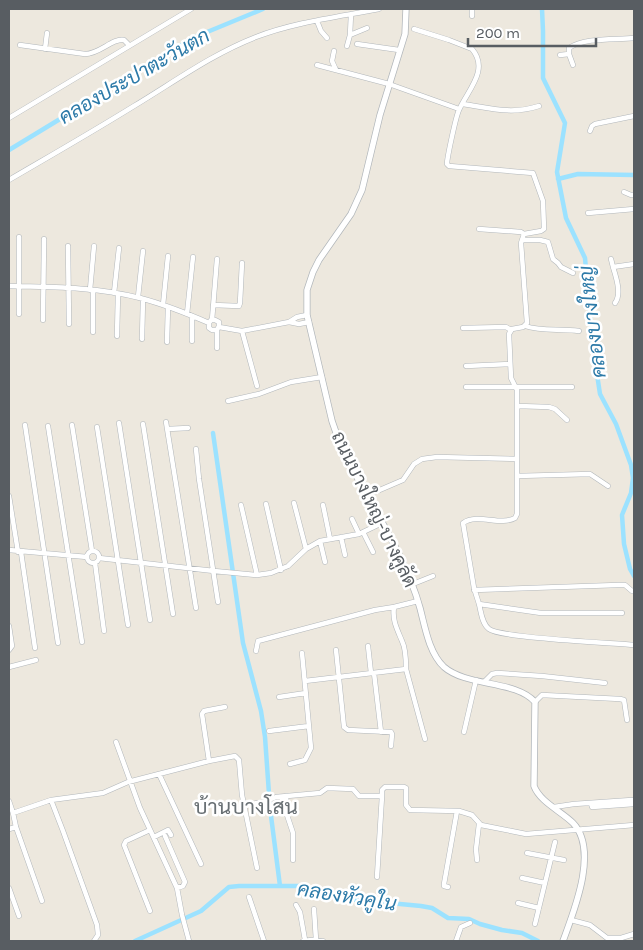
<svg xmlns="http://www.w3.org/2000/svg" width="643" height="950" viewBox="0 0 643 950" font-family="Karla,Sarabun,sans-serif">
	<style>
		.lines { fill: none; stroke-linecap: round; stroke-linejoin: round }
		.canal { stroke: #9ce2ff; stroke-width: 4.5 }
		.minor-casing { stroke: #b2b7bb; stroke-width: 5.5 }
		.tertiary-casing { stroke: #b2b7bb; stroke-width: 7 }
		.minor { stroke: #fff; stroke-width: 4.5 }
		.tertiary { stroke: #fff; stroke-width: 5.5 }
		.labels { text-anchor: middle; stroke-width: 5; stroke-linejoin: round; paint-order: stroke }
		.street-label { font-size: 19px; fill: #585d62; stroke: #fff }
		.water-label { font-size: 20px; font-style: italic; fill: #2c7aa8; stroke: #fff }
		.quarter-label { font-size: 21px; fill: #697074; stroke: #fff }
	</style>
	<rect width="100%" height="100%" fill="#ede8de"/>
	<g class="lines">
		<path class="canal" d="M542,9L543,31V78L565,123L557,172L566,218L585,258L593,348L600,394L616,424L631,465L633,478L631,493L622,515L624,544L630,569L634,576
			M9,150L195,37L263,9
			M558,179L578,174L634,175
			M213,433L243,643L261,711L265,737L270,808L280,886
			M135,941L201,911L229,887L239,886H302L337,898L421,906L432,908L448,918L469,919L480,924L502,930L522,933L538,941"/>
		<defs>
			<path id="minor" d="M472,9V16
				M317,21L321,31L327,38
				M414,29L449,40L472,49C490,70 467,91 459,110C456,116 447,158 447,164L449,166L533,173L543,201L544,229L541,231L524,234L521,243L527,323L523,327L512,329L509,334L511,378L517,390V514L515,518C500,526 478,513 463,523L474,588L479,604L541,613H622
				M350,35L367,28
				M357,44L399,50
				M20,45L85,54C100,54 112,38 124,40L129,45
				M347,46L350,35L351,14
				M45,49L47,33
				M334,51L332,61L336,70
				M569,54L573,65
				M560,55L569,54V48C585,37 616,40 634,38
				M317,65L389,84L459,109
				M463,104C490,108 511,115 539,106
				M9,118L191,9
				M590,131L592,126L595,124L634,116
				M9,180C50,156 92,132 134,106C174,82 212,54 256,37C295,22 338,17 379,9
				M624,192L631,195H634
				M588,213L634,209
				M479,229L521,232L524,234
				M19,237V314
				M522,240H540L548,242L553,259L558,263L561,267L573,273
				M68,246L69,324
				M611,259L613,267L634,264
				M613,267C616,277 622,294 615,303
				M9,286C52,287 98,287 140,298C163,304 186,313 209,323V328L212,330H217L219,326V322L215,320H211L209,323
				M90,290L94,246
				M114,293L119,248
				M138,297L143,251
				M163,305L168,256
				M213,305L239,306L240,303L242,263
				M187,314L193,257
				M43,320L44,239
				M212,320L217,259
				M289,322L297,317L307,315
				M525,326C542,332 561,328 579,331
				M219,327L242,331L289,322L299,324L309,322
				M463,328L506,327L511,330
				M217,330V348
				M242,331L257,386
				M93,332V290
				M117,336L118,294
				M142,339L143,299
				M192,341V316
				M167,342L168,307
				M466,366L510,364
				M466,387H572
				M228,401L259,394L291,382L322,377
				M518,406L549,407L555,409L567,420
				M166,422L196,608
				M119,423L150,620
				M143,424L173,614
				M25,425L58,643
				M72,425L92,551
				M48,426L82,642
				M97,427L128,625
				M168,429L188,428
				M196,449L199,479L218,602
				M517,476L590,474L608,486
				M368,495L403,480L414,464L422,459L437,457L517,459
				M9,496L18,552
				M294,503L306,549
				M266,504L281,570
				M241,505L257,575
				M323,505L330,539
				M352,519L359,534
				M363,532L373,552
				M341,537L345,555
				M320,541L325,562
				M9,550L87,557
				M87 557a6 6 0 1 1 12 0a6 6 0 1 1-12 0Z
				M21,552L35,648
				M99,558L214,571L257,575L271,573L288,566L306,549L320,541L359,534L382,523
				M95,563L104,631
				M413,584L433,576
				M474,590L618,585H625L632,591
				M479,604C481,612 482,624 489,629C500,638 612,643 634,645
				M9,626L12,646L9,650
				M368,646L371,673
				M336,650L344,727L348,730L391,732L392,734L391,746
				M256,651L258,641L375,610L394,607
				M9,667L36,660
				M406,669L425,739
				M374,673L381,732
				M305,681L406,669C406,660 406,649 402,641C397,629 392,620 394,607L418,601
				M484,682L492,674L497,673L542,676L605,683
				M279,697L306,693
				M535,702L542,695L620,699L624,700L627,720
				M269,731L309,726
				M464,732L476,680
				M116,742L140,808L177,888L182,915L189,941
				M209,761L202,714L204,711L225,707
				M290,764L305,760L311,748L302,653
				M159,774L201,864
				M286,796L287,815L293,833V860
				M51,800L63,831L97,925L98,935L94,941
				M9,801L13,813L51,800L103,793L128,782L209,761L235,756L239,760L242,795L257,868
				M591,803L592,807L634,804
				M244,805L264,802L276,797L320,793L327,788L353,789L359,796H382
				M554,807L574,804L632,800
				M13,813L16,827L42,901
				M9,829L16,827
				M150,830L126,841L124,845L150,911
				M165,836L185,882L183,886L177,888
				M154,837L168,830L171,835
				M527,853L564,860
				M477,860L476,849L479,824
				M377,877L382,796V790L385,787H404L406,788V805L410,810L459,811L472,815L481,825L526,834L634,825
				M522,878L545,883
				M448,887L444,886V884L457,811
				M9,888L19,916
				M249,897L264,941
				M518,903L539,908
				M296,905L300,912L305,940
				M314,909L316,940
				M571,920L590,925L607,938H621L634,934
				M535,924L555,842
				M303,941L312,940L323,941
				M456,941L461,927L470,923"/>
			<path id="tertiary" d="M406,9L405,34L380,115L362,190L351,214L319,260L313,272L307,290V315L332,421L340,444C365,498 404,550 420,608C425,627 429,653 444,667C467,687 516,680 535,702L534,786C540,802 561,811 573,823C599,850 574,911 563,941"/>
		</defs>
		<use href="#minor" class="minor-casing"/>
		<use href="#tertiary" class="tertiary-casing"/>
		<use href="#minor" class="minor"/>
		<use href="#tertiary" class="tertiary"/>
	</g>
	<g class="labels">
		<g class="street-label">
			<text transform="translate(375 509) rotate(64)" y="7">ถนนบางใหญ่-บางคูลัด</text>
		</g>
		<g class="water-label">
			<text transform="translate(134 76) rotate(-30)" y="7">คลองประปาตะวันตก</text>
			<text transform="translate(592 322) rotate(-97)" y="7">คลองบางใหญ่</text>
			<text transform="translate(347 896) rotate(9)" y="7">คลองหัวคูใน</text>
		</g>
		<g class="quarter-label">
			<text x="246" y="814">บ้านบางโสน</text>
		</g>
	</g>
	<rect width="643" height="950" fill="none" stroke="#585d62" stroke-width="20"/>
	<path d="M468 38v8h128v-8" fill="none" stroke="#585d62" stroke-width="2.5"/>
	<text x="476" y="38" font-size="15" fill="#585d62" stroke="#ffffff" stroke-width="4" paint-order="stroke">200 m</text>
</svg>
